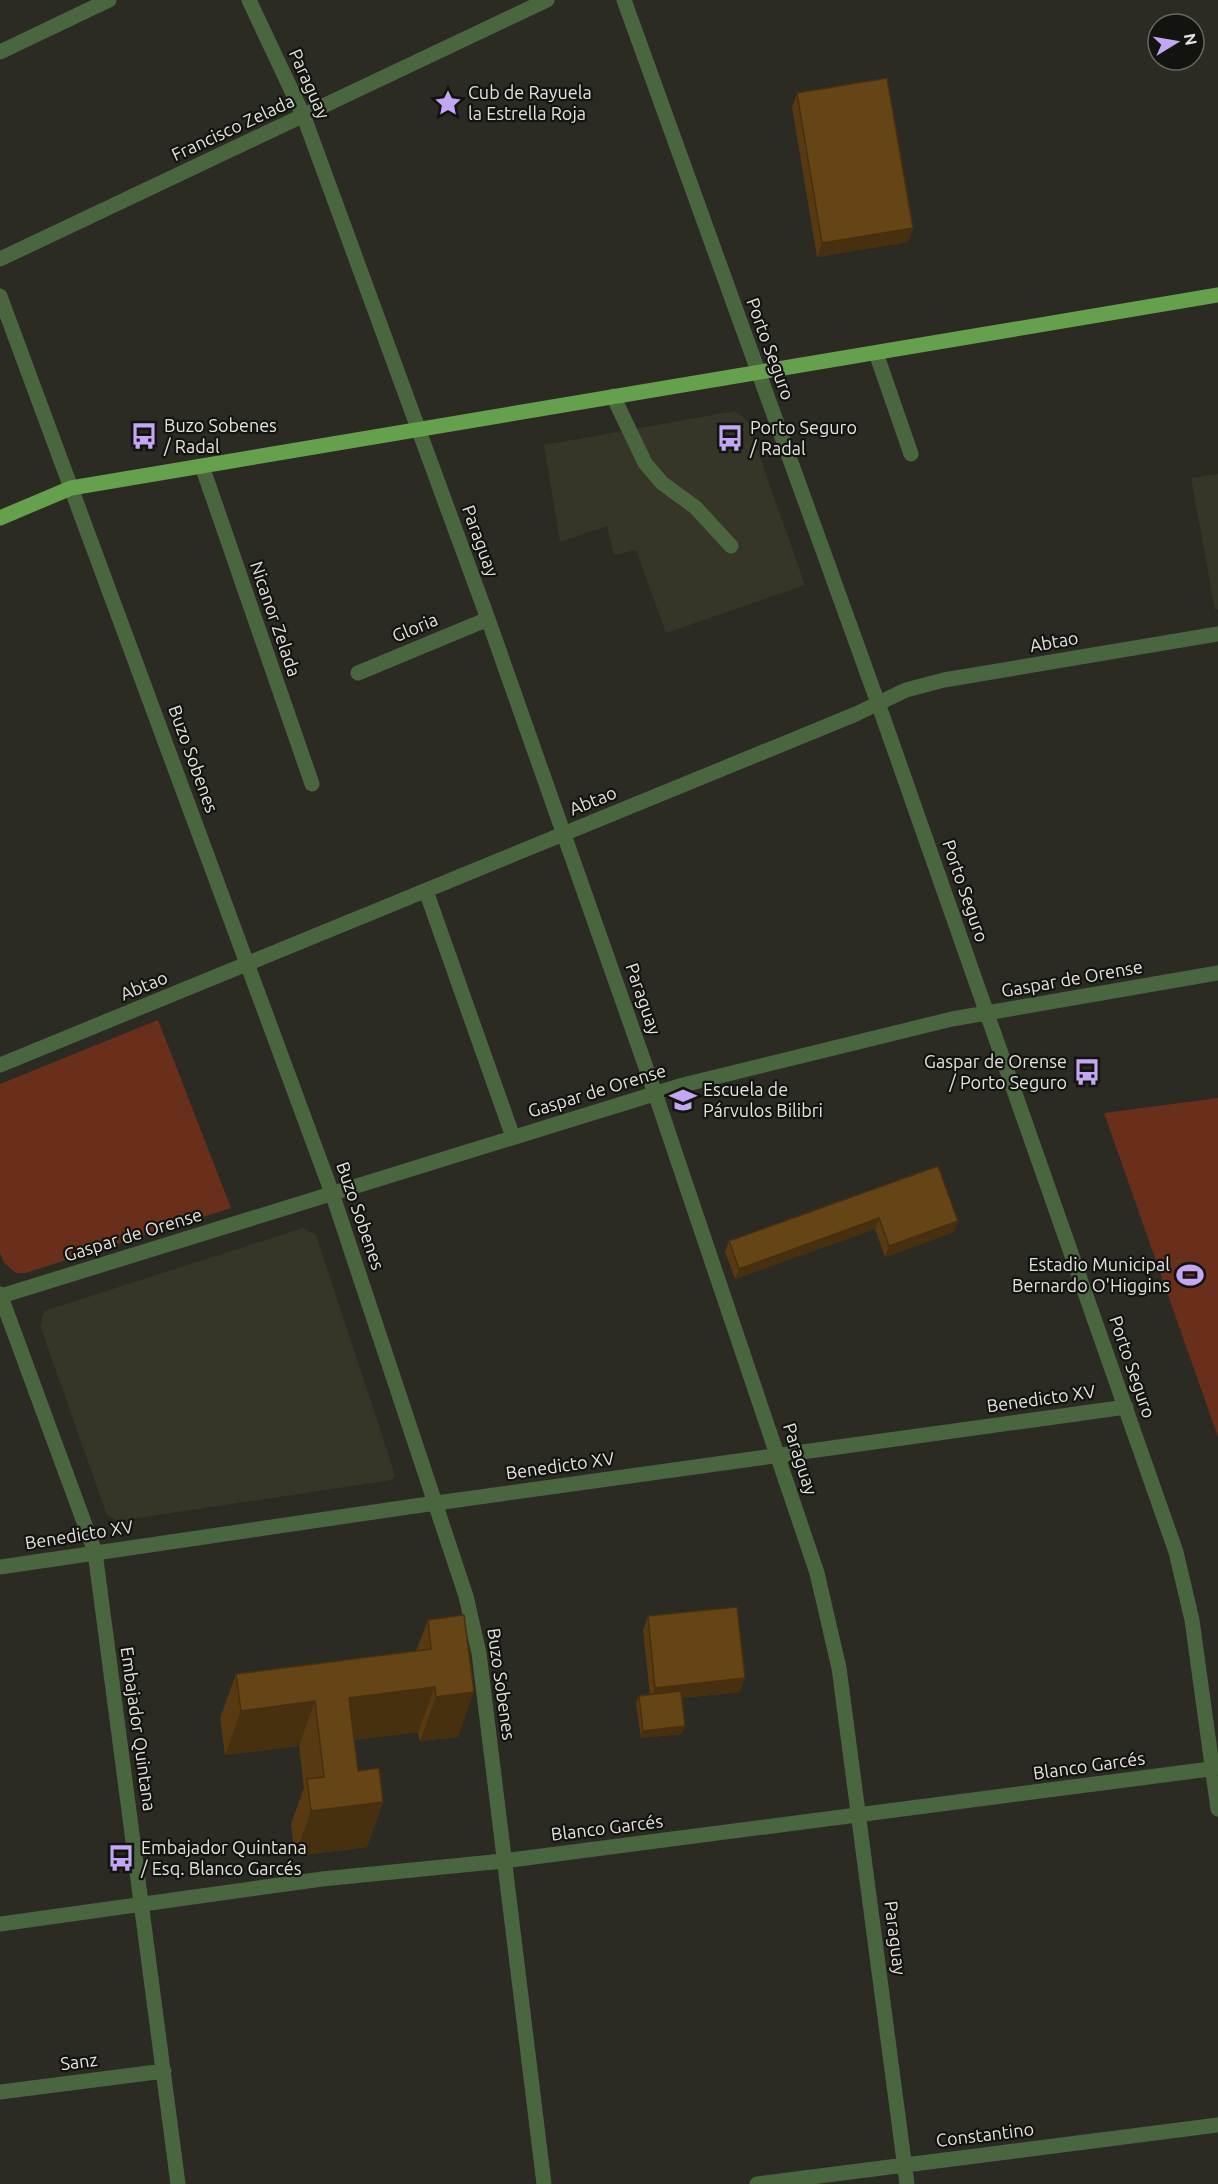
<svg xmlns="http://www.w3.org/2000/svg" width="1218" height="2184" viewBox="0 0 1218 2184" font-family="Ubuntu,sans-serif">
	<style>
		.built { fill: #363527 }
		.green { fill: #6a2f1b }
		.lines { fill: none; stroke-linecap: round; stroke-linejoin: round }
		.minor { stroke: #4a663e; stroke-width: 15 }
		.major { stroke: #65a04c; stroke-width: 15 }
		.wall { fill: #573a12 }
		.shaded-wall { fill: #47300f }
		.building { fill: #654415; stroke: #47300f; stroke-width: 1.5 }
		.labels { text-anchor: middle; stroke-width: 4.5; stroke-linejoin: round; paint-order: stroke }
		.street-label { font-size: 18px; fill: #e4e3df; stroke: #131310 }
		.poi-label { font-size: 18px; fill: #e4e3df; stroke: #131310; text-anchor: start }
	</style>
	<rect width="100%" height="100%" fill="#2b2b24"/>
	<path class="built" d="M735,411L747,420L805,585L666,633L636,550L614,555L607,526L560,542L544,445Z
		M1218,474V609L1215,610L1191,478Z
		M303,1228L316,1235L395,1475L392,1480L118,1521L107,1515L40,1326L44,1311Z"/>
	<path class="green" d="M158,1020L231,1208L25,1273H16L4,1263L0,1253V1084Z
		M1218,1098V1437L1104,1113Z"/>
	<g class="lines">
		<path class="minor" d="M249,0L304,117L488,619L655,1093L817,1573L839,1668L907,2184
			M624,0L878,703L1176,1552L1192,1620L1218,1809
			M0,52L109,0
			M0,259L547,0
			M0,296L332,1193L466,1596L479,1653L544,2184
			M876,353L911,454
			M613,396L645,463L662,483L695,507L731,546
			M202,466L312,784
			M358,673L488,619
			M426,891L513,1137
			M0,1065L856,714L906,690L944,680L1218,634
			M0,1294L95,1552L178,2184
			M1,1296L683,1085L952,1019L1218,973
			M0,1567L415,1506L1126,1407
			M0,1924L322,1879L503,1861L1218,1768
			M0,2092L164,2071
			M757,2184L1218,2125"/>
		<path class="major" d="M0,518L71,488L1218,295"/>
	</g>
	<path class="wall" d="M797,93L913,228L908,242L817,257L792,107Z
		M938,1166L954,1232L885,1257L875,1229L735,1279L725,1252L729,1241Z
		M648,1616L740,1692L682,1698V1734L641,1738L636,1703L639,1696L650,1695L643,1630Z
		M428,1620L458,1737L420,1741L418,1732L354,1740L358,1771L383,1802L367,1847L295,1856L291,1824L304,1788L299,1746L225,1755L220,1718L236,1674L416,1651Z"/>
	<path class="shaded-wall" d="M913,228L908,242L817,257L822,243Z
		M879,1218L875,1229L735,1279L739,1269Z
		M958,1221L954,1232L885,1257L889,1246Z
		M745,1678L740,1692L650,1701L655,1688Z
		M435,1687L418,1732L332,1743L349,1698Z
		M474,1692L458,1737L420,1741L436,1697Z
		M315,1701L299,1746L225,1755L241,1711Z
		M685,1726L682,1734L641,1738L643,1731Z
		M383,1802L367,1847L295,1856L311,1811Z"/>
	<path class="building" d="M887,78L913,228L822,243L797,93Z
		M938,1166L958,1221L889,1246L879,1218L739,1269L729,1241Z
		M737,1607L745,1678L655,1688L648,1616Z
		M464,1615L474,1692L436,1697L435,1687L349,1698L358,1771L379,1768L383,1802L311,1811L307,1779L324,1777L315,1701L241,1711L236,1674L431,1649L428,1620Z
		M681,1691L685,1726L643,1731L639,1696Z"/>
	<defs>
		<symbol id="sight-bare" viewBox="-9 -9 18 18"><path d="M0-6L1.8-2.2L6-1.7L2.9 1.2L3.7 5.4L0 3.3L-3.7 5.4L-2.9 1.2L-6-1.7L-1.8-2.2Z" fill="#c3a7f2" stroke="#131310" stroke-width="2.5" paint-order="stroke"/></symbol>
		<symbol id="bus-bare" viewBox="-9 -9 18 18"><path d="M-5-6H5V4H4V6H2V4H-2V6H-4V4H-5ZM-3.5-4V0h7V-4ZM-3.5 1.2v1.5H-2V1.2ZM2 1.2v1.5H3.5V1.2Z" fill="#c3a7f2" stroke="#131310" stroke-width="2.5" paint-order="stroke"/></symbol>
		<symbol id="school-bare" viewBox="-9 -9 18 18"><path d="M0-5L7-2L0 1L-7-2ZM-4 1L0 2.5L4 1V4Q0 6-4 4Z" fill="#c3a7f2" stroke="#131310" stroke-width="2.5" paint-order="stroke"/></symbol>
		<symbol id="stadium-bare" viewBox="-9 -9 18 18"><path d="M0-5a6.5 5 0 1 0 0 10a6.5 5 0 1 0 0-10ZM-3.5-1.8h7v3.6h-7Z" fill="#c3a7f2" stroke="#131310" stroke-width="2.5" paint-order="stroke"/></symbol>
	</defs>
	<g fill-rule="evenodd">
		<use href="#sight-bare" x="429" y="84" width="38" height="38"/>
		<use href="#bus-bare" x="125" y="417" width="38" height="38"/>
		<use href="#bus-bare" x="711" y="419" width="38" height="38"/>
		<use href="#bus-bare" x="1068" y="1053" width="38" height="38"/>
		<use href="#school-bare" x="664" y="1081" width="38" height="38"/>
		<use href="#stadium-bare" x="1171" y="1256" width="38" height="38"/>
		<use href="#bus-bare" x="102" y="1839" width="38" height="38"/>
	</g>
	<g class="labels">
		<g class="street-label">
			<text transform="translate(309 84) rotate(66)" y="6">Paraguay</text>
			<text transform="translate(233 128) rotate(-25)" y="6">Francisco Zelada</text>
			<text transform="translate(770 349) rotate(70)" y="6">Porto Seguro</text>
			<text transform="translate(480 541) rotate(70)" y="6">Paraguay</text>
			<text transform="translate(275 619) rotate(71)" y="6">Nicanor Zelada</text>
			<text transform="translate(415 628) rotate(-23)" y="6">Gloria</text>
			<text transform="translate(1054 642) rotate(-10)" y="6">Abtao</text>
			<text transform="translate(193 759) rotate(70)" y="6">Buzo Sobenes</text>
			<text transform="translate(593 801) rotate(-22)" y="6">Abtao</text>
			<text transform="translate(965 891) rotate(71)" y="6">Porto Seguro</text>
			<text transform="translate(1072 979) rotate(-10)" y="6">Gaspar de Orense</text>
			<text transform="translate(144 986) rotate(-22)" y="6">Abtao</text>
			<text transform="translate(643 999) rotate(71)" y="6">Paraguay</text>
			<text transform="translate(597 1091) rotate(-17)" y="6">Gaspar de Orense</text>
			<text transform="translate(360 1216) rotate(71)" y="6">Buzo Sobenes</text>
			<text transform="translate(133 1235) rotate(-17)" y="6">Gaspar de Orense</text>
			<text transform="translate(1132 1367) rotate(71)" y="6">Porto Seguro</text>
			<text transform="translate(1041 1399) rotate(-8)" y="6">Benedicto XV</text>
			<text transform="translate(800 1459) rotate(72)" y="6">Paraguay</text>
			<text transform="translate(560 1466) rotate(-8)" y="6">Benedicto XV</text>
			<text transform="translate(79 1535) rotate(-9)" y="6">Benedicto XV</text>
			<text transform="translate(501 1684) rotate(82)" y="6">Buzo Sobenes</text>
			<text transform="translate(138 1729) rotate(82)" y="6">Embajador Quintana</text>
			<text transform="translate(1089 1766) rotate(-8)" y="6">Blanco Garcés</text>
			<text transform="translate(607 1828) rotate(-7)" y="6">Blanco Garcés</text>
			<text transform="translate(895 1938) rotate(83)" y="6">Paraguay</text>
			<text transform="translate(79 2062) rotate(-7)" y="6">Sanz</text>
			<text transform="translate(985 2135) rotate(-7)" y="6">Constantino</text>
		</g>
		<g class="poi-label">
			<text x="468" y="99">Cub de Rayuela<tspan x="468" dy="21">la Estrella Roja</tspan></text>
			<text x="164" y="432">Buzo Sobenes<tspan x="164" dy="21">/ Radal</tspan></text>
			<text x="750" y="434">Porto Seguro<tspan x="750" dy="21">/ Radal</tspan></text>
			<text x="1067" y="1068" text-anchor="end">Gaspar de Orense<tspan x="1067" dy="21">/ Porto Seguro</tspan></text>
			<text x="703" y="1096">Escuela de<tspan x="703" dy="21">Párvulos Bilibri</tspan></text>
			<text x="1170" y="1271" text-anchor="end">Estadio Municipal<tspan x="1170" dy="21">Bernardo O'Higgins</tspan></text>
			<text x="141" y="1854">Embajador Quintana<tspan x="141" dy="21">/ Esq. Blanco Garcés</tspan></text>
		</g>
	</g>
	<g transform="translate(1176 42) rotate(79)"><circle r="28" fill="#131310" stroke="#676663" stroke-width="1.5"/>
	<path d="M0-4.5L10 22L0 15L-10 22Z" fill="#c3a7f2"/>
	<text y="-9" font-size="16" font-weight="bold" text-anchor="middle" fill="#e4e3df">N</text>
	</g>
</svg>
